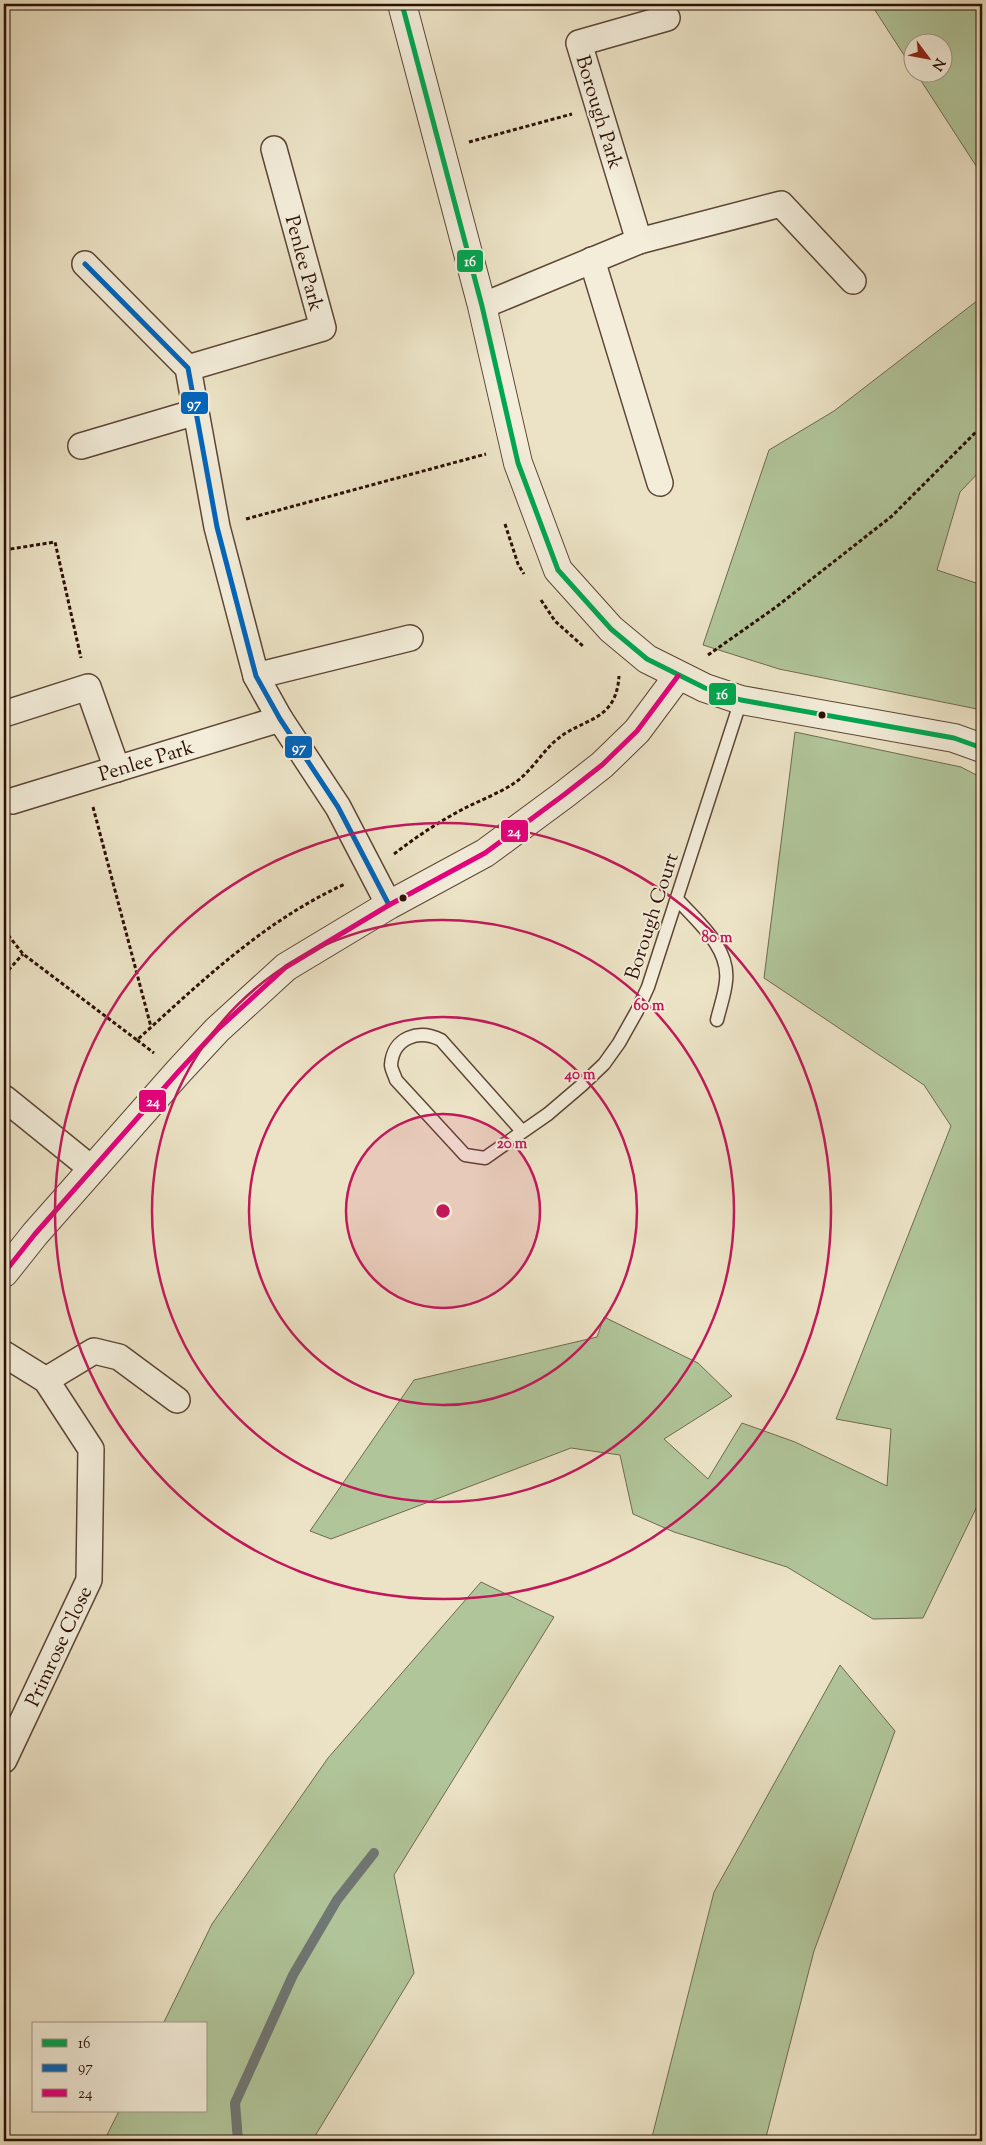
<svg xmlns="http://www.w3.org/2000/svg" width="986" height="2145" viewBox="0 0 986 2145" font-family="'Sorts Mill Goudy',serif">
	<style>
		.green { fill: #b1c59a; stroke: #6e6a50 }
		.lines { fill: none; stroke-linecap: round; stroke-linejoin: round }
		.stream { stroke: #6f7774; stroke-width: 10 }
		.service-casing { stroke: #5c4535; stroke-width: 15 }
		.minor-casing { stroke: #5c4535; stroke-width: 28 }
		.tertiary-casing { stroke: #5c4535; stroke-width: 30 }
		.path { stroke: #2c1005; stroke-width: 3; stroke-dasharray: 4 2.5; stroke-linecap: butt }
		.service { stroke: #f3edda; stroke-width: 12 }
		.minor { stroke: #f3edda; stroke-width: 25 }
		.tertiary { stroke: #f3edda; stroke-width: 28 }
		.bus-1-casing { stroke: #f3edda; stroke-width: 9 }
		.bus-2-casing { stroke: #f3edda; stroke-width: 9 }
		.bus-3-casing { stroke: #f3edda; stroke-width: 9 }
		.bus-1 { stroke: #00a651; stroke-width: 5 }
		.bus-2 { stroke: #0065bd; stroke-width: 5 }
		.bus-3 { stroke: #e5007d; stroke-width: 5 }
		.ring { fill: none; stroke: #c2185b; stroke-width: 2.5 }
		.bus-dot { fill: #2c1005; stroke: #f3edda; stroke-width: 2 }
		.labels { text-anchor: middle; stroke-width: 4; stroke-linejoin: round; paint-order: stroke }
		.street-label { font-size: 20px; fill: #2c1005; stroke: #f3edda }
		.centre { fill: #c2185b; stroke: #f3edda; stroke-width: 2.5 }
		.ring-label { font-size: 15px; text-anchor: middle; font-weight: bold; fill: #c2185b; stroke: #f3edda; stroke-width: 4; stroke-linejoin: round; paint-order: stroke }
		.line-badge { stroke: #f3edda; stroke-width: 2 }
		.badge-label { font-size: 14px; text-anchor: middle; font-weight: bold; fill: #fff }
	</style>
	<rect width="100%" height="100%" fill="#ece3c6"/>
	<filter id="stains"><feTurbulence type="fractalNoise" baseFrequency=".004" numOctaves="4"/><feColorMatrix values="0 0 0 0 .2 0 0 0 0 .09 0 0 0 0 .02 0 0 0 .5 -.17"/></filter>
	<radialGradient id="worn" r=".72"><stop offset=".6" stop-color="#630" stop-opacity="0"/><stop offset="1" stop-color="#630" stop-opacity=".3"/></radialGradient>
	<path class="green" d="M871,4H982V175L916,73L944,72V42H914L913,69Z
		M982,297V469L960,492L937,570L982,585V710L779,669L703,645L769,450L834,411Z
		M795,732L961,767L982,778V1496L923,1618L873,1619L787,1567L674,1532L633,1514L620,1455L571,1448L331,1539L310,1531L414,1380L597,1337L604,1317L698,1363L732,1396L664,1439L708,1479L742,1423L795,1442L887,1486L891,1429L836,1419L951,1126L924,1085L764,978Z
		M481,1582L554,1617L394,1875L414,1973L312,2141H104L119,2111H206V2024H163L212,1924L328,1758Z
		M840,1665L895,1731L814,1951L765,2141H651L714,1892Z"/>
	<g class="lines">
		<path class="stream" d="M238,2141L235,2103L293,1975L337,1900L374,1853"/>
		<defs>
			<path id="service" d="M677,899C697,921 730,948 726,981C725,994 720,1007 717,1020
				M521,1130L441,1040C419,1029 393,1037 391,1065C391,1069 395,1076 396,1080L465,1155L485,1158L548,1114L582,1085L604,1064L619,1043L637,1011L648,987L741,700"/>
			<g id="minor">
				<path d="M639,241L579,43L667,18"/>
				<path d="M592,260L660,483"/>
				<path d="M85,264L188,368L217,527L256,676L280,719L338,807L389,905"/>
				<path d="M482,306L639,241L781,204L853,281"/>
				<path d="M188,368L323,328L274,149"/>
				<path d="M81,446L196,412"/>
				<path d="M256,676L410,638"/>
				<path d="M4,714L88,687L117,769"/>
				<path id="s1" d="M12,801L280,719"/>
				<path d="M4,1098L92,1169"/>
				<path d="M4,1354L46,1380L91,1449L89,1580L4,1760"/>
				<path d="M46,1380L94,1351L119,1357L177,1400"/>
			</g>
			<path id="tertiary" d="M402,4L482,306L518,463L558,570L611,629L647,659L705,688L741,700L954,738L982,748
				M4,1273L35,1234L179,1071L217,1030L286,967L389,905L485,853L565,794L602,765L637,731L678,676"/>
		</defs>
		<use href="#service" class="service-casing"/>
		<use href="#minor" class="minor-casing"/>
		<use href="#tertiary" class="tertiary-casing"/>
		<path class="path" d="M469,142L572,114
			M246,519L486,454
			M505,524L518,564L524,574
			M4,550L55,542L81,658
			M541,600L555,621L584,647
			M708,655L776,607L892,516L982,426
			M93,807L151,1027
			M394,854C416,837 440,821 465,808C481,800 499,793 513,784C530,773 540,755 554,742C581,717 616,724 619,676
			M4,930L23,954L137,1040C202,981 264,921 345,884
			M4,975L23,954
			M137,1040L154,1053
			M4,1851L6,1855L4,1858"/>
		<use href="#service" class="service"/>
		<use href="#minor" class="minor"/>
		<use href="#tertiary" class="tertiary"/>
		<defs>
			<path id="bus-1" d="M402,4L482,306L518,463L558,570L611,629L647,659L705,688L741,700L954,738L982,748"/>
			<path id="bus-2" d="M85,264L188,368L217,527L256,676L280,719L338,807L389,905"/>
			<path id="bus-3" d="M4,1273L35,1234L179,1071L217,1030L286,967L389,905L485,853L565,794L602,765L637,731L678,676"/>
		</defs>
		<use href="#bus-1" class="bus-1-casing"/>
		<use href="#bus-2" class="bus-2-casing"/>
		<use href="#bus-3" class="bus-3-casing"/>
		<use href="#bus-1" class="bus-1"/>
		<use href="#bus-2" class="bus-2"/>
		<use href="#bus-3" class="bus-3"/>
	</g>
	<circle cx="443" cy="1211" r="97" fill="#c2185b" fill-opacity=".12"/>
	<g class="ring">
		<circle cx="443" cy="1211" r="97"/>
		<circle cx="443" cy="1211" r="194"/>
		<circle cx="443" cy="1211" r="291"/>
		<circle cx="443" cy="1211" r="388"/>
	</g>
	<g class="bus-dot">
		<circle cx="822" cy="715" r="4.5"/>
		<circle cx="403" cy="898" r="4.5"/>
	</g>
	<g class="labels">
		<g class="street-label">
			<text transform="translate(600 112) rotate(73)" y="7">Borough Park</text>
			<text transform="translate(305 263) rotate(75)" y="7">Penlee Park</text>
			<text dy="7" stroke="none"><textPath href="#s1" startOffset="140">Penlee Park</textPath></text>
			<text transform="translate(651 916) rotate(-72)" y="7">Borough Court</text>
			<text transform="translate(58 1646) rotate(-65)" y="7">Primrose Close</text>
		</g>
	</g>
	<circle cx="443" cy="1211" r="8" class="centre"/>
	<g class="ring-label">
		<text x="717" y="942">80 m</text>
		<text x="649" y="1010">60 m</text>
		<text x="580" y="1079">40 m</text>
		<text x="512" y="1148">20 m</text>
	</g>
	<g class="line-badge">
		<rect x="456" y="249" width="28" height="24" rx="5" fill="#00a651"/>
		<rect x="180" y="391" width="29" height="24" rx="5" fill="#0065bd"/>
		<rect x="708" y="682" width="29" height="24" rx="5" fill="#00a651"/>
		<rect x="284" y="735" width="29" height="24" rx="5" fill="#0065bd"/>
		<rect x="500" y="819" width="29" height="24" rx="5" fill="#e5007d"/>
		<rect x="138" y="1089" width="29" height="24" rx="5" fill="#e5007d"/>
	</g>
	<g class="badge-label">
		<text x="470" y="266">16</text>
		<text x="194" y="408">97</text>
		<text x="722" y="699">16</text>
		<text x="299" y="752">97</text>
		<text x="514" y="836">24</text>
		<text x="153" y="1106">24</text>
	</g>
	<rect width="986" height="2145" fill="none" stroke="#ece3c6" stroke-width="20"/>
	<rect x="5" y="5" width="976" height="2135" fill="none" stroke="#2c1005" stroke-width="2.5"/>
	<rect x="10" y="10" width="966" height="2125" fill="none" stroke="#2c1005"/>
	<rect x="32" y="2022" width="175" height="90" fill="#f3edda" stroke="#a39585"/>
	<rect x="42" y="2039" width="25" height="8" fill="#00a651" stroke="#a39585"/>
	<text x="78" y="2048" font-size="15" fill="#2c1005">16</text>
	<rect x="42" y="2064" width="25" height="8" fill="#0065bd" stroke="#a39585"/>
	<text x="78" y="2072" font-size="15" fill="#2c1005">97</text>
	<rect x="42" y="2089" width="25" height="8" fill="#e5007d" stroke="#a39585"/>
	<text x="78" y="2098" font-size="15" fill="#2c1005">24</text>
	<g transform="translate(928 58) rotate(122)"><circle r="24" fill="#f3edda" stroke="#a39585"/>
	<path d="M0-4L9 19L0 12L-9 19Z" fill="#8f2418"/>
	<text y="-8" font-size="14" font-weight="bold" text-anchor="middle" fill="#2c1005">N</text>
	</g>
	<rect width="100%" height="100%" filter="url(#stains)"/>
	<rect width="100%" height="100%" fill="url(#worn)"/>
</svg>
